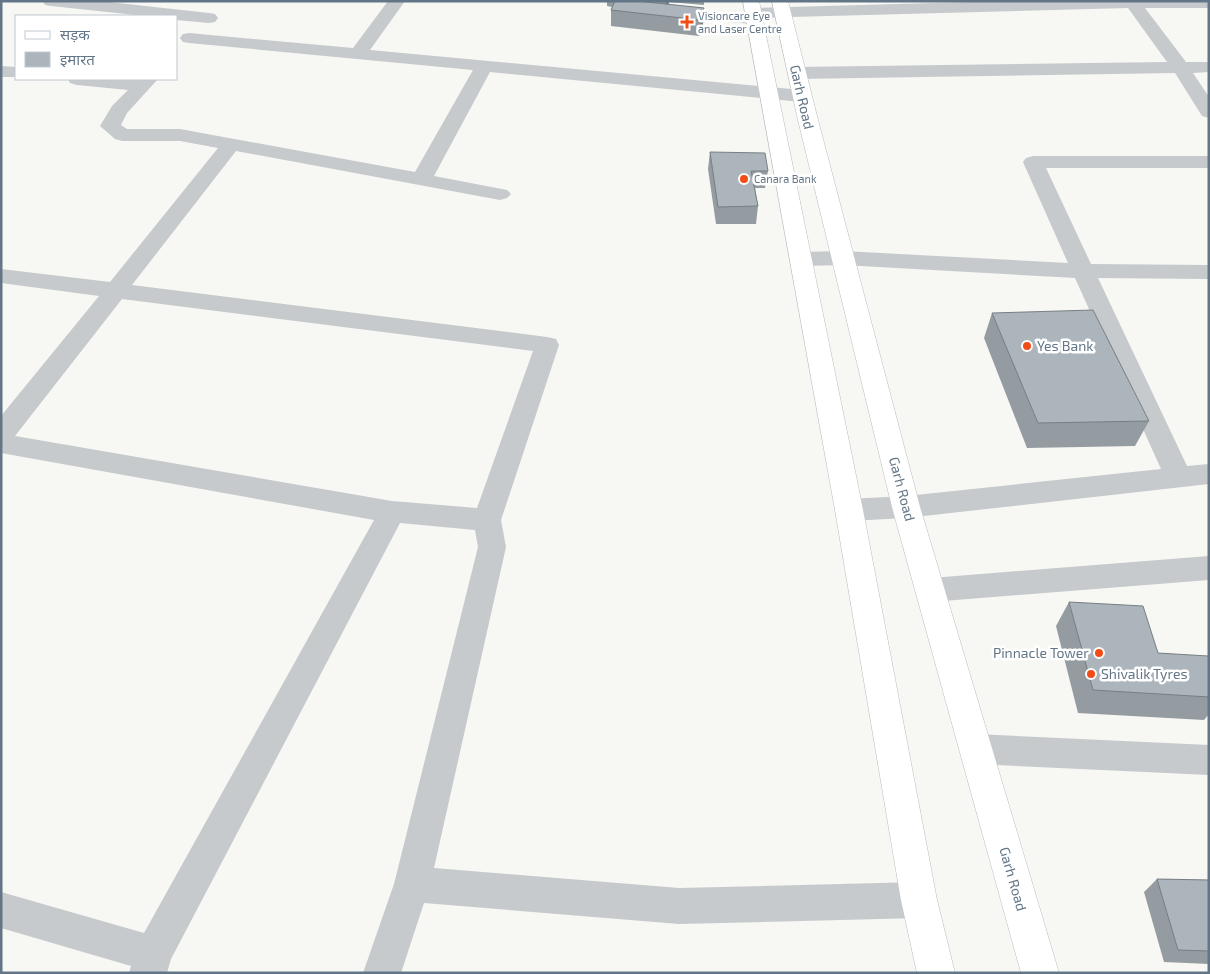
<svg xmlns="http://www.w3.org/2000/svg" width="1210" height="974" viewBox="0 0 1210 974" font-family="'Exo 2','Noto Sans Devanagari',sans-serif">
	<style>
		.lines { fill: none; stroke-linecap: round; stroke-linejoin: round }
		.primary-casing { stroke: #b9bdc1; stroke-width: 1 }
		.service { fill: #c6cacd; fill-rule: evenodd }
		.minor { fill: #c6cacd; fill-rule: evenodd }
		.primary { fill: #fff; fill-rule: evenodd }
		.wall { fill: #949ca1 }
		.shaded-wall { fill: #787f83 }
		.building { fill: #acb5bb; stroke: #787f83 }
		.poi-dot { fill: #f24d17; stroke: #fff; stroke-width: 2 }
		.labels { text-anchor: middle; stroke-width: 5; stroke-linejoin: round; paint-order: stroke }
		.far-poi-label { font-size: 11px; fill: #637687; stroke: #fff; text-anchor: start }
		.street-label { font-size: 14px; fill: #637687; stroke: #fff }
		.poi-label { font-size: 14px; fill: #637687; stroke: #fff; text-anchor: start }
	</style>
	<rect width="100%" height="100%" fill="#f7f7f3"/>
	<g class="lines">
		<defs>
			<path id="primary" d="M743,1H759L863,510L937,900L955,973H917L901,900L835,510Z
				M772,1H788L818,120L920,507L1059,973H1021L892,507L798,120Z"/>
		</defs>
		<use href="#primary" class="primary-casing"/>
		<path class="service" d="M686,14L755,18L759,21L755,24L683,19L682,17Z"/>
		<path class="minor" d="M43,1H100L209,13L215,14L218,18L215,22L209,23L176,20V16H145L51,6L45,5Z
			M388,1H405L370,50L802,90L809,92L811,96L809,100L802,102L490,72L434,176L507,190L511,194L507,198L500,200L236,151L132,285L547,337L556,339L559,345L501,520L506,547L434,868L679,888L919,882L932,887L937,900L932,913L919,918L679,924L424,903L401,973H363L394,884L478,547L475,530L400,523L171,959L167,973H129L131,966L1,928V892L144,933L374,520L1,453V416L99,296L1,283V269L110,282L218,148L180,141H122L115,139L100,126L112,106L128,90L77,85L70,83L68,79H158L127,113L121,125L127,129H180L415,172L473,70L189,43L183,42L180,38L183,34L189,33L353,48ZM122,299L533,351L477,508L392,501L15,436Z
			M1007,1H1209V8H1145L1186,62H1209V72L1193,73L1209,97V118L1202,116L1175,73L797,79L791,77L788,73L791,69L797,67L1167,62L1128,8L753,18L747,17L744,13L747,9L753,8Z
			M1,66L16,67V77H1Z
			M1033,156H1209V168H1046L1091,264L1209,265V279L1098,278L1187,466L1209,464V484L906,518L849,521L839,518L835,510L839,502L849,499L906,496L1161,469L1075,278L843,265L801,266L793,264L790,259L793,254L801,252L843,251L1068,263L1023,162L1026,158Z
			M1209,556V580L931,602L920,599L916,590L920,581L931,578Z
			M976,734L1209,745V775L976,764L964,760L959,749L964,738Z"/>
		<use href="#primary" class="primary"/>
	</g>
	<path class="wall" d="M607,1H704V5L669,2V5L704,8L703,24L699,36L611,26V10L612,7L607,6Z
		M710,152L768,171L765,188H755L758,206L756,224H716L708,169Z
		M992,313L1149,421L1135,446L1027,448L984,338Z
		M1069,602L1158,653L1209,658V714L1204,720L1078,713L1056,626Z
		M1157,879L1209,880V964L1164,962L1144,892Z"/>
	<path class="shaded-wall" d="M665,1H669L666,16H665Z
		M704,8L703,24L699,36L700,20Z"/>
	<path class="building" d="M615,1H637L704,8L700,20L611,10Z
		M710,152L765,153L768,171H751L758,206L718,207Z
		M1093,310L1149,421L1038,423L992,313Z
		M1069,602L1143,606L1158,653L1208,656L1209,658V697L1093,690Z
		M1157,879L1209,880V951L1178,950Z"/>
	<g class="poi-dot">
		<path d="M684.5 14.5h5v5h5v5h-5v5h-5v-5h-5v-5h5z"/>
		<circle cx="744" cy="179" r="5"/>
		<circle cx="1027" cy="346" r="5"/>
		<circle cx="1099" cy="653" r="5"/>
		<circle cx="1091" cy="674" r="5"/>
	</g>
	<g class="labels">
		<g class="far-poi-label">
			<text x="698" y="20">Visioncare Eye<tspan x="698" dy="13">and Laser Centre</tspan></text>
			<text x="754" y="183">Canara Bank</text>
		</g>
		<g class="street-label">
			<text transform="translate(802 97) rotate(77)" y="5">Garh Road</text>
			<text transform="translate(902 489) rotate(75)" y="5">Garh Road</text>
			<text transform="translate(1013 879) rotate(74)" y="5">Garh Road</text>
		</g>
		<g class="poi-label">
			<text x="1037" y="351">Yes Bank</text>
			<text x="1089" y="658" text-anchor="end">Pinnacle Tower</text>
			<text x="1101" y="679">Shivalik Tyres</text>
		</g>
	</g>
	<rect width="1210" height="974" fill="none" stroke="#637687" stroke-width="5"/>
	<rect x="15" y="15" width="162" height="65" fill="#ffffff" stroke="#c1c8cf"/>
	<rect x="25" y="31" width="25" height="8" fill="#ffffff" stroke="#c1c8cf"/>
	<text x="60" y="40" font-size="15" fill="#637687">सड़क</text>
	<rect x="25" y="52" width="25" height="15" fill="#acb5bb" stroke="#c1c8cf"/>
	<text x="60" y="65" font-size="15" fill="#637687">इमारत</text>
</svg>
